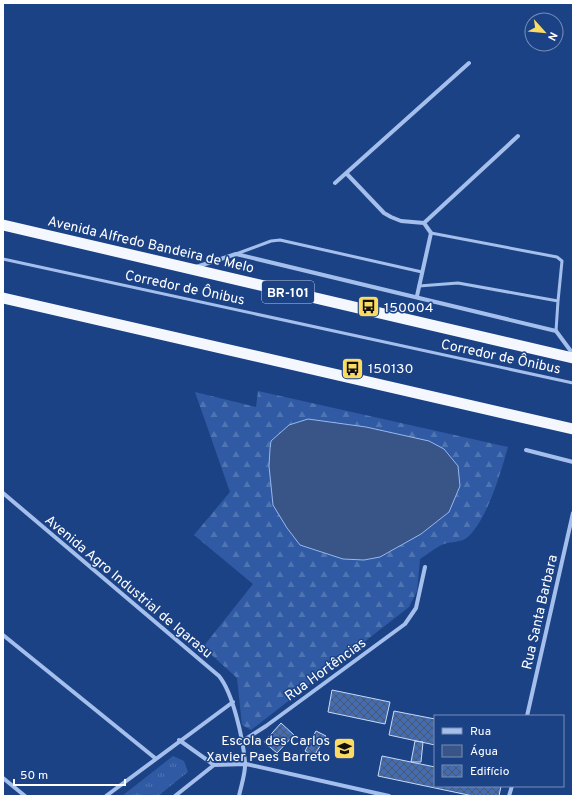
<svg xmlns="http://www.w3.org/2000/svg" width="576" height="799" viewBox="0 0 576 799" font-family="Overpass,sans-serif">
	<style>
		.grass { fill: url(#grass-tufts) }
		.forest { fill: url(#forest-firs) }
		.water { fill: #395486; stroke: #97b8ed }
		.building { fill: url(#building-cross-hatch); stroke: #c9dbf8 }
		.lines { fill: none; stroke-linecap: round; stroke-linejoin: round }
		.service { stroke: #a4bfeb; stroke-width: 3 }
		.minor { stroke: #a4bfeb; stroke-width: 4 }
		.trunk { stroke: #f4f7fe; stroke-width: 11 }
		.labels { text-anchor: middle; stroke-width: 3; stroke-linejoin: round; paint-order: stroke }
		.shield { fill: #1c4286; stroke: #bbc6db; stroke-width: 1 }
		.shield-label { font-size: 13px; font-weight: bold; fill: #fff }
		.street-label { font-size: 14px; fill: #fff; stroke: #1c4286 }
		.poi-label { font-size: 14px; fill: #fff; stroke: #1c4286; text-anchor: start }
	</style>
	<defs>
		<pattern id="grass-tufts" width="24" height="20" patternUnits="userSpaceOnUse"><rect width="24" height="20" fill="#305ba4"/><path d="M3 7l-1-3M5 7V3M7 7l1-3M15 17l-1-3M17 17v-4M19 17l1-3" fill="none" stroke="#4f74b2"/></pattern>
		<pattern id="forest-firs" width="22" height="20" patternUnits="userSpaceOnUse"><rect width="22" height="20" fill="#305ba4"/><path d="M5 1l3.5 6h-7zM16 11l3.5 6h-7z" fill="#4f74b2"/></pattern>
		<pattern id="building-cross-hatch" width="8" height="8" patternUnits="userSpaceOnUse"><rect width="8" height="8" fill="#446caf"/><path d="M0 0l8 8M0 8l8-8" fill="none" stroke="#495974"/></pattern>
	</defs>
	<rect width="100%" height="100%" fill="#1c4286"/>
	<path class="grass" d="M173,756L184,761L188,772L158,796H122Z"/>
	<path class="forest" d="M258,391L508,447C501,471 486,525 465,539C460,542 450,542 444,544C436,547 428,554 420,559L417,591L409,607L251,730L242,725L237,678L203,647L253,584L194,535L230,492L195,392L256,407Z"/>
	<path class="water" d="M308,419L366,427L429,441L444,449L458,466L460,486L449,512L421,534L380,557L364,560L343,559L300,545L287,528L273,505L269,466L270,449L271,441L289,425Z"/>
	<path class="building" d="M332,690L390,702L385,724L328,712Z
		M394,711L435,719V745L389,735Z
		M281,723L294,735L277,753L264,742Z
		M316,731L326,736L314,756L305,751Z
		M415,741L423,742L421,762H411Z
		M382,756L435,767V786H501L499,796H473L378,776Z"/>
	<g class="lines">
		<path class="service" d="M431,233L557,257L562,261L558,301
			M236,254L271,241L280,240L422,272
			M3,259L573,383
			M419,286L458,283L558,301L556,331"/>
		<path class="minor" d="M346,173L384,213L391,217L401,221L424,223L431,233L417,296
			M335,183L469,63
			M424,223L518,136
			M196,267L236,254L556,331L573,354
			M526,450L573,462
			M3,493L219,676C233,693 243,739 245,762C246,772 241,786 239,796
			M3,635L155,758
			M527,716L573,513
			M179,740L214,765
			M241,742L266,726L405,624L416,608L425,567
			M3,778L25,796
			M106,796L233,702
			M175,796L214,765L246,764L389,796
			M509,796L512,786"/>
		<path class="trunk" d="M3,225L573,358
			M3,298L573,429"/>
	</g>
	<defs>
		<symbol id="bus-square" viewBox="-11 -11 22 22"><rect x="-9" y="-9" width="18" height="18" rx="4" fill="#fbdb62" stroke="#1c4286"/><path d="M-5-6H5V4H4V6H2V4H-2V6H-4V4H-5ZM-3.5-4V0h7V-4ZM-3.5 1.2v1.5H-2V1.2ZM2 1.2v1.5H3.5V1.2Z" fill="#111"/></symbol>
		<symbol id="school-square" viewBox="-11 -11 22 22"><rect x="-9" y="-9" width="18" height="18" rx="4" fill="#fbdb62" stroke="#1c4286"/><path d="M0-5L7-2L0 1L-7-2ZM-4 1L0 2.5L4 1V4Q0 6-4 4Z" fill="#111"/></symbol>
	</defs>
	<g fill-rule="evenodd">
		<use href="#bus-square" x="356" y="294" width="25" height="25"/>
		<use href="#bus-square" x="340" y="356" width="25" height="25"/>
		<use href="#school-square" x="332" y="736" width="25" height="25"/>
	</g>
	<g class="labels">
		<rect class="shield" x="262" y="281" width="52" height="22" rx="3"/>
		<g class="shield-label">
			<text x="288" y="297">BR-101</text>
		</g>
		<g class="street-label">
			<text transform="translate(151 244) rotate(13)" y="5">Avenida Alfredo Bandeira de Melo</text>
			<text transform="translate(185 287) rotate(12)" y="5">Corredor de Ônibus</text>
			<text transform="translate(501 356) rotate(12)" y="5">Corredor de Ônibus</text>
			<text transform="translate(129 586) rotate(40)" y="5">Avenida Agro Industrial de Igarasu</text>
			<text transform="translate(539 612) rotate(-77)" y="5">Rua Santa Barbara</text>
			<text transform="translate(325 669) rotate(-36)" y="5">Rua Hortências</text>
		</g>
		<g class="poi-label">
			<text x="384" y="312">150004</text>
			<text x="368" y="373">150130</text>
			<text x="330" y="745" text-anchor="end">Escola des Carlos<tspan x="330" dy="16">Xavier Paes Barreto</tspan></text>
		</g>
	</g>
	<rect width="576" height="799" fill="none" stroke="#ffffff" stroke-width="8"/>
	<rect x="434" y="715" width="130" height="72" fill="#1c4286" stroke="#778eb6"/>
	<rect x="442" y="728" width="20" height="6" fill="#a4bfeb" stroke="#778eb6"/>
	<text x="470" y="735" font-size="12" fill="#ffffff">Rua</text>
	<rect x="442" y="745" width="20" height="12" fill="#395486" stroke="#778eb6"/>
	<text x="470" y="755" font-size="12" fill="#ffffff">Água</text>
	<rect x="442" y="765" width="20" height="12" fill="url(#building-cross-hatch)" stroke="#778eb6"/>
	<text x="470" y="775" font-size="12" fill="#ffffff">Edifício</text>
	<g transform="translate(544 32) rotate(117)"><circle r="19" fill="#1c4286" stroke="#778eb6"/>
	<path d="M0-3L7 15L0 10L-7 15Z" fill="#fbdb62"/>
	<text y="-6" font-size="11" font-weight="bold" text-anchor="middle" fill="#ffffff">N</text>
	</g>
	<path d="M14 779v6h111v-6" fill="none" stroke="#ffffff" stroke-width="2"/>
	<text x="20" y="779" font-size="12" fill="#ffffff" stroke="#1c4286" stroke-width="3" paint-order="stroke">50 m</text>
</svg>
